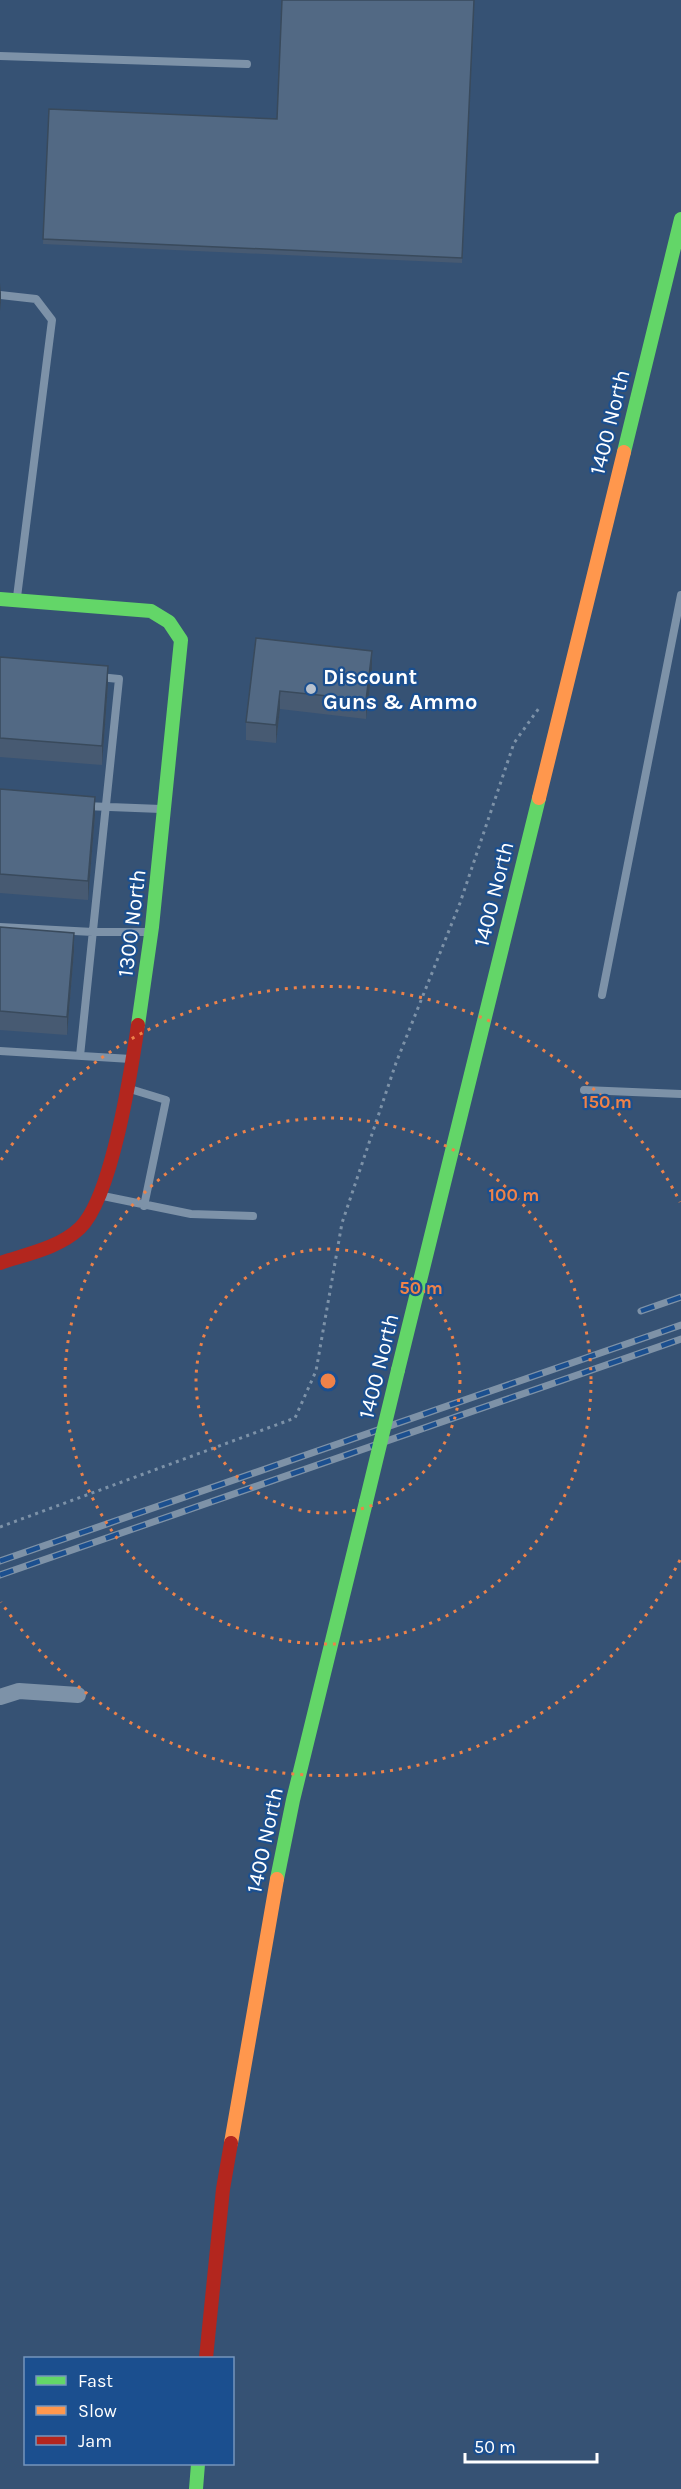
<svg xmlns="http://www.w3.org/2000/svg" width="681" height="2489" viewBox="0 0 681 2489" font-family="Karla,sans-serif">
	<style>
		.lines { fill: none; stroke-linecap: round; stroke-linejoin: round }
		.path { stroke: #7d92a8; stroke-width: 3; stroke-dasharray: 3 4.5; stroke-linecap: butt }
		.lane { stroke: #7d92a8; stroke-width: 8 }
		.street { stroke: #7d92a8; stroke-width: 16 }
		.fast { stroke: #63d668; stroke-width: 14 }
		.slow { stroke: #ff974d; stroke-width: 14 }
		.jam { stroke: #b3261e; stroke-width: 14 }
		.rail-casing { stroke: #7e92a7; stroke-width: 7 }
		.rail { stroke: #1b4f8f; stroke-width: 4.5; stroke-dasharray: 14; stroke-linecap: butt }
		.fast-bridge { stroke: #63d668; stroke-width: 14 }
		.wall { fill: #475a72 }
		.shaded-wall { fill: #394a5c }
		.building { fill: #526984; stroke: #394a5c; stroke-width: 1.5 }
		.ring { fill: none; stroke: #ee8249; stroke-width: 3; stroke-dasharray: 3 6 }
		.poi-dot { fill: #b9c2ce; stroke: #1b4f8f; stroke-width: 2 }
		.labels { text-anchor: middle; stroke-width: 4.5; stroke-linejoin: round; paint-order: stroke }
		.street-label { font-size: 22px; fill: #fff; stroke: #1b4f8f }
		.poi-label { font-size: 22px; font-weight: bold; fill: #fff; stroke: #1b4f8f; text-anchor: start }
		.centre { fill: #ee8249; stroke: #1b4f8f; stroke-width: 3 }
		.ring-label { font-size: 18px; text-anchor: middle; font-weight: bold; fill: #ee8249; stroke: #1b4f8f; stroke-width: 4.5; stroke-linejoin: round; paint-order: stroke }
	</style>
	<rect width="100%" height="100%" fill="#365274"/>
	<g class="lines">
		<path class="path" d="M0,1527L295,1418L316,1371L342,1223L396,1063L460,903L514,743L539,708"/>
		<path class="lane" d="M0,56L247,64
			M0,295L36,299L52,320L17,597
			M84,806L161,809
			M0,927L93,932H149
			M602,995L681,595
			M0,1051L131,1059
			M80,1056L119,679L99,677
			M130,1089L166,1100L144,1206
			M584,1090L681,1094
			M103,1196L191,1214L253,1216"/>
		<path class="street" d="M0,1697L19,1691L78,1695"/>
		<path class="fast" d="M624,452L681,219
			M0,599L151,611L169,622L181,640L152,927L138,1025
			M398,1370L539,798
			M277,1879L293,1800L366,1502
			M196,2489L198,2464"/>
		<path class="slow" d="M539,798L624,452
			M231,2143L277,1879"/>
		<path class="jam" d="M0,1263C27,1254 59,1248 80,1228C112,1197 131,1072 138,1025
			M206,2358L223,2189L231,2143"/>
		<defs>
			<path id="rail" d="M641,1311L681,1297
				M0,1561L681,1325
				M0,1575L681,1339"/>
		</defs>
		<use href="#rail" class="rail-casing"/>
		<use href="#rail" class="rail"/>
		<path class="fast-bridge" d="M366,1502L398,1370"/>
	</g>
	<path class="wall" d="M474,0L462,263L43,244L49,109L277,119Z
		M256,638L372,669L366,719L280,709L276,743L246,740V722Z
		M0,657L108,684L102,765L0,757Z
		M0,789L95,815L88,900L0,893Z
		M0,927L74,951L67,1035L0,1030Z"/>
	<path class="shaded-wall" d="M1,283V302L0,311V293Z
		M372,651V669L366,719V700Z
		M108,666V684L102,765V746Z
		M280,691V709L276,743V725Z
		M95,797V815L88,900V881Z
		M74,933V951L67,1035V1017Z"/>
	<path class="building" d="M282,0H474L462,258L43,239L49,109L277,119Z
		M256,638L372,651L366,700L280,691L276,725L246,722Z
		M0,657L108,666L102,746L0,738Z
		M0,789L95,797L88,881L0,874Z
		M0,927L74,933L67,1017L0,1011Z"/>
	<g class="ring">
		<circle cx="328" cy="1381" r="132"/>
		<circle cx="328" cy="1381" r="263"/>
		<path d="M680 1560A395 395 0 0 1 1 1602M1 1160A395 395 0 0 1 680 1202"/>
	</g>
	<circle class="poi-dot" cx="311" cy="689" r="6"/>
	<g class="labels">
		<g class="street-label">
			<text transform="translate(609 422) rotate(-76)" y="8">1400 North</text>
			<text transform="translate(493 894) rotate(-76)" y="8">1400 North</text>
			<text transform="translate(131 923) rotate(-83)" y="8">1300 North</text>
			<text transform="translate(378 1366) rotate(-76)" y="8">1400 North</text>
			<text transform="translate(264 1840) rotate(-78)" y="8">1400 North</text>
		</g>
		<g class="poi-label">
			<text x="323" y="684">Discount<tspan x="323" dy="25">Guns &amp; Ammo</tspan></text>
		</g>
	</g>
	<circle cx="328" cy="1381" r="9" class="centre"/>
	<g class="ring-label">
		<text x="607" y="1108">150 m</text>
		<text x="514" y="1201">100 m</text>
		<text x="421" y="1294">50 m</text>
	</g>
	<rect x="24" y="2357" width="210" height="108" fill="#1b4f8f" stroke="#7695bc" stroke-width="1.5"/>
	<rect x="36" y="2376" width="30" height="9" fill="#63d668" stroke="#7695bc" stroke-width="1.5"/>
	<text x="78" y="2387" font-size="18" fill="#ffffff">Fast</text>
	<rect x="36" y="2406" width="30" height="9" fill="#ff974d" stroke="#7695bc" stroke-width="1.5"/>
	<text x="78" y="2417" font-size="18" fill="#ffffff">Slow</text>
	<rect x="36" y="2436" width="30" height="9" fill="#b3261e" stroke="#7695bc" stroke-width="1.5"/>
	<text x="78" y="2447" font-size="18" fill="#ffffff">Jam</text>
	<path d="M465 2453v9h132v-9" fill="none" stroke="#ffffff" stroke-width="3"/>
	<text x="474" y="2453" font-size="18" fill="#ffffff" stroke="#1b4f8f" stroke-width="4.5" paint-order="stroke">50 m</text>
</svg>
